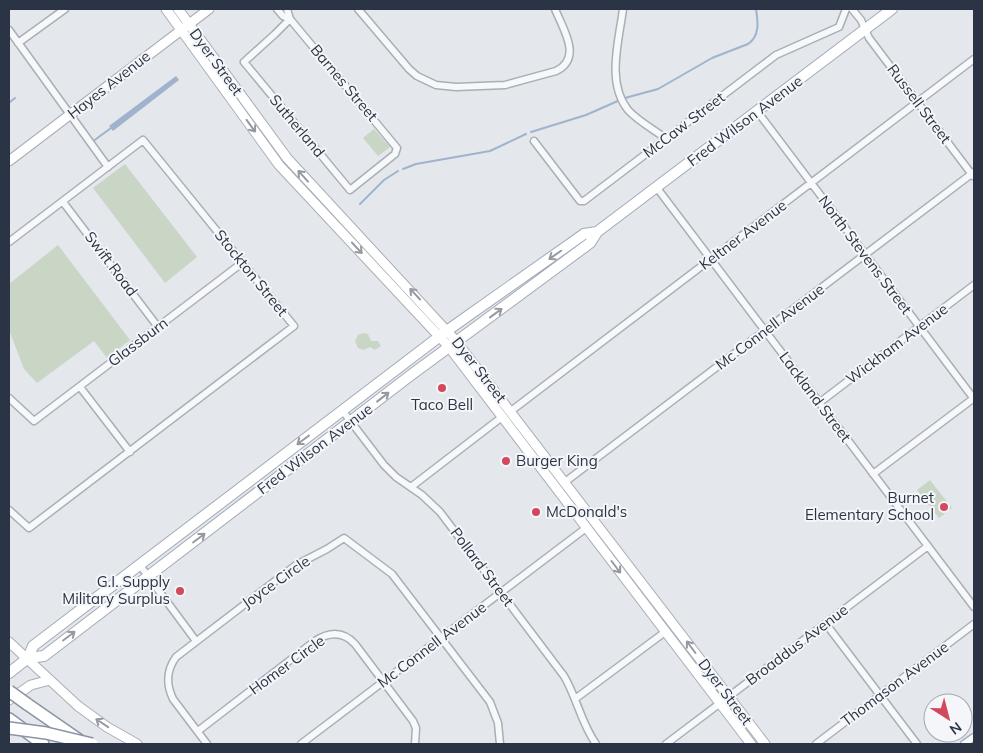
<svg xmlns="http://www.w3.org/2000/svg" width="983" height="753" viewBox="0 0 983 753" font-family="Mulish,sans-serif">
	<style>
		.green { fill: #c9d6c5 }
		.water { fill: #9fb4cc }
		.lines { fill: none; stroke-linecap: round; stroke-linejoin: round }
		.stream { stroke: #9fb4cc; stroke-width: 2 }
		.street-casing { stroke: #a9aeb7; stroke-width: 9 }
		.secondary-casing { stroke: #a9aeb7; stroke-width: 11 }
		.primary-casing { stroke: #a3abb8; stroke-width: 12 }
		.highway-casing { stroke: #8b94a3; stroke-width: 14 }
		.street { stroke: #f7f8fa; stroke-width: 6 }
		.secondary { stroke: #fff; stroke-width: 9 }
		.primary { stroke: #fff; stroke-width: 10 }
		.highway { stroke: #fff; stroke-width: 11 }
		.highway-bridge-casing { stroke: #8b94a3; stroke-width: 14; stroke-linecap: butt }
		.highway-bridge { stroke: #fff; stroke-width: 11 }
		.oneway { stroke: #959aa2 }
		.poi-dot { fill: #d1495b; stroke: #f4f6f9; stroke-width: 2 }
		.labels { text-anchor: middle; stroke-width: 4; stroke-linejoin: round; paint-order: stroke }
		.street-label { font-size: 15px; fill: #2b3445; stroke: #f4f6f9 }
		.poi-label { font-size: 15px; fill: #2b3445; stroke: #f4f6f9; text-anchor: start }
	</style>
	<rect width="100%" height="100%" fill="#e4e7ec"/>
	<path class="green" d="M374,129L390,147L378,156L363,138Z
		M125,164L197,257L165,283L93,188Z
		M58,245L130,340L107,358L94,341L37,383L24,369L9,330V284Z
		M363,333L368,334L371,341H378L381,346L375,350L370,347L364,350L358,348L355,341L358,335Z
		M930,480L952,508L939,518L917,490Z"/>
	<path class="water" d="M176,76L179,80L113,131L109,126Z"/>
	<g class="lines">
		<path class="stream" d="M625,98L658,89L712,58L748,44C760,36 758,22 756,9
			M10,102L15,98
			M531,132L586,115L620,100
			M92,142L111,128
			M403,169L416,164L490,151L526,134
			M360,204L384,180L398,171"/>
		<defs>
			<path id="street" d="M277,9L283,16L290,19L287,9
				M358,9L409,69L417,76L436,85L456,87L505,85L556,71C583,58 563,29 555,9
				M623,9C619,41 606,82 628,110C638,121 653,129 665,138
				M852,9L861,20L869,38L973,176
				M290,19L397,148L395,154L350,190L244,62L275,34Z
				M9,30L108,167
				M18,43L65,9
				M757,111L974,399
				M534,141L580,201H584L776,55L839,27L846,9
				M657,188L974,607
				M63,202L158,327
				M9,242L143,140L294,326L29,528L9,510
				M80,387L130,452
				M9,398L34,421L242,263
				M819,403L974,285
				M342,410L384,465L396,477L422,495L440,512L564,676C577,698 581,723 596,744
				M511,411L974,59
				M873,474L974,398
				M565,482L974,172
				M411,487L502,417
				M139,564L196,641
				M826,624L917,744
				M575,699L665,632
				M198,731L315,641C329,632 343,631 355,644L413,721L416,728L415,744
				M207,744L173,699C166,684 166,671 176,657L296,565L327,549L344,538L392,574L490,702L498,723L500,744
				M301,744L586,528
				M666,744L928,546
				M816,744L974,624
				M964,744L974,737"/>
			<path id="secondary" d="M166,9L279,165L449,347L751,744
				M178,9L287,158L456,341L765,744
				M9,161L209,9
				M9,642L78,706L107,727L137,744
				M9,700L31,685L50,680"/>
			<path id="primary" d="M28,658L33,646L448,330L584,234L597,232L892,9
				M9,673L28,658L44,656L411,375L590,243L597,232"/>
			<path id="highway" d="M27,704L79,740
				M9,719L43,744"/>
		</defs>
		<use href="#street" class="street-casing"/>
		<use href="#secondary" class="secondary-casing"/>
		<use href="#primary" class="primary-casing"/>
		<use href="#highway" class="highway-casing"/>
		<use href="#street" class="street"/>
		<use href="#secondary" class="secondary"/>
		<use href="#primary" class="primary"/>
		<use href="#highway" class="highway"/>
		<defs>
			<path id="highway-bridge" d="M9,691L27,704
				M9,728L46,733L92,744"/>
		</defs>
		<use href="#highway-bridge" class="highway-bridge-casing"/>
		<use href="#highway-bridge" class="highway-bridge"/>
	</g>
	<defs><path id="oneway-shaft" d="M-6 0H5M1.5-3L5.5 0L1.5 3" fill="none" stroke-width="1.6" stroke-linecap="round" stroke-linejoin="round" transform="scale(1.25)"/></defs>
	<g class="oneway">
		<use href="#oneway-shaft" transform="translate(251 126) rotate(54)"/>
		<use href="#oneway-shaft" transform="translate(303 176) rotate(-132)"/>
		<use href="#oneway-shaft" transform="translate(357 248) rotate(47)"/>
		<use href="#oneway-shaft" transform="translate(555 255) rotate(145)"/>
		<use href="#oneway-shaft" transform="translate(415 294) rotate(-133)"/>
		<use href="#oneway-shaft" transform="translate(496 313) rotate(-36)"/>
		<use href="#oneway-shaft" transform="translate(383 397) rotate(-38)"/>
		<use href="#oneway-shaft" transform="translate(303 440) rotate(143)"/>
		<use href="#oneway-shaft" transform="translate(199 538) rotate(-37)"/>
		<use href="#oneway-shaft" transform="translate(616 567) rotate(53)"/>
		<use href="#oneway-shaft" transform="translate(69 636) rotate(-37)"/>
		<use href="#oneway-shaft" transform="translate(691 647) rotate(-127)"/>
		<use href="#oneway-shaft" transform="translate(102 723) rotate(-146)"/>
	</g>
	<g class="poi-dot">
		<circle cx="442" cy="388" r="5"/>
		<circle cx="506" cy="461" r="5"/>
		<circle cx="944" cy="507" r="5"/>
		<circle cx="536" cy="512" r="5"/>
		<circle cx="180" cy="591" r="5"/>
	</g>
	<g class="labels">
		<g class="street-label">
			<text transform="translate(216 62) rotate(54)" y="5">Dyer Street</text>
			<text transform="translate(344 83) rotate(50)" y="5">Barnes Street</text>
			<text transform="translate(109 85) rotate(-38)" y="5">Hayes Avenue</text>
			<text transform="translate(919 104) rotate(53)" y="5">Russell Street</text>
			<text transform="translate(745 121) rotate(-37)" y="5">Fred Wilson Avenue</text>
			<text transform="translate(684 125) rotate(-37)" y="5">McCaw Street</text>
			<text transform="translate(297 126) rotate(50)" y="5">Sutherland</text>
			<text transform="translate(743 235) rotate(-37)" y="5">Keltner Avenue</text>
			<text transform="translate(865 255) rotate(53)" y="5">North Stevens Street</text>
			<text transform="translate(111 264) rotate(53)" y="5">Swift Road</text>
			<text transform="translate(251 273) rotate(51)" y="5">Stockton Street</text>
			<text transform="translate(770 327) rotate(-37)" y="5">Mc Connell Avenue</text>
			<text transform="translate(138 342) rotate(-37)" y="5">Glassburn</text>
			<text transform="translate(897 344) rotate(-37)" y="5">Wickham Avenue</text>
			<text transform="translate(479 370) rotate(52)" y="5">Dyer Street</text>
			<text transform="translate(815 397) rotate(53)" y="5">Lackland Street</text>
			<text transform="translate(315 449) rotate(-37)" y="5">Fred Wilson Avenue</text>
			<text transform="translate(482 567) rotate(53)" y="5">Pollard Street</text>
			<text transform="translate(276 582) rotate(-35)" y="5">Joyce Circle</text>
			<text transform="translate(432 645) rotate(-37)" y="5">Mc Connell Avenue</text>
			<text transform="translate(797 645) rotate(-37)" y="5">Broaddus Avenue</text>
			<text transform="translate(287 665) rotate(-36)" y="5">Homer Circle</text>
			<text transform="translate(895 684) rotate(-37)" y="5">Thomason Avenue</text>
			<text transform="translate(725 692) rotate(53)" y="5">Dyer Street</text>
		</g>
		<g class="poi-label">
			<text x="442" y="410" text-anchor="middle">Taco Bell</text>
			<text x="516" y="466">Burger King</text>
			<text x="934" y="503" text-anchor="end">Burnet<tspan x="934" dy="17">Elementary School</tspan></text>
			<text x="546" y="517">McDonald's</text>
			<text x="170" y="587" text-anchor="end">G.I. Supply<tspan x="170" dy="17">Military Surplus</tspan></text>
		</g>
	</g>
	<rect width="983" height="753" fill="none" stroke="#2b3445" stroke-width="20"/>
	<g transform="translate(948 718) rotate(144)"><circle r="24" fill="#f4f6f9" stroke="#a4a8b1"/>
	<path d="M0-4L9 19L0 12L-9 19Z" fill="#d1495b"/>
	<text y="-8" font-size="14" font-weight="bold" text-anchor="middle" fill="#2b3445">N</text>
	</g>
</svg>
